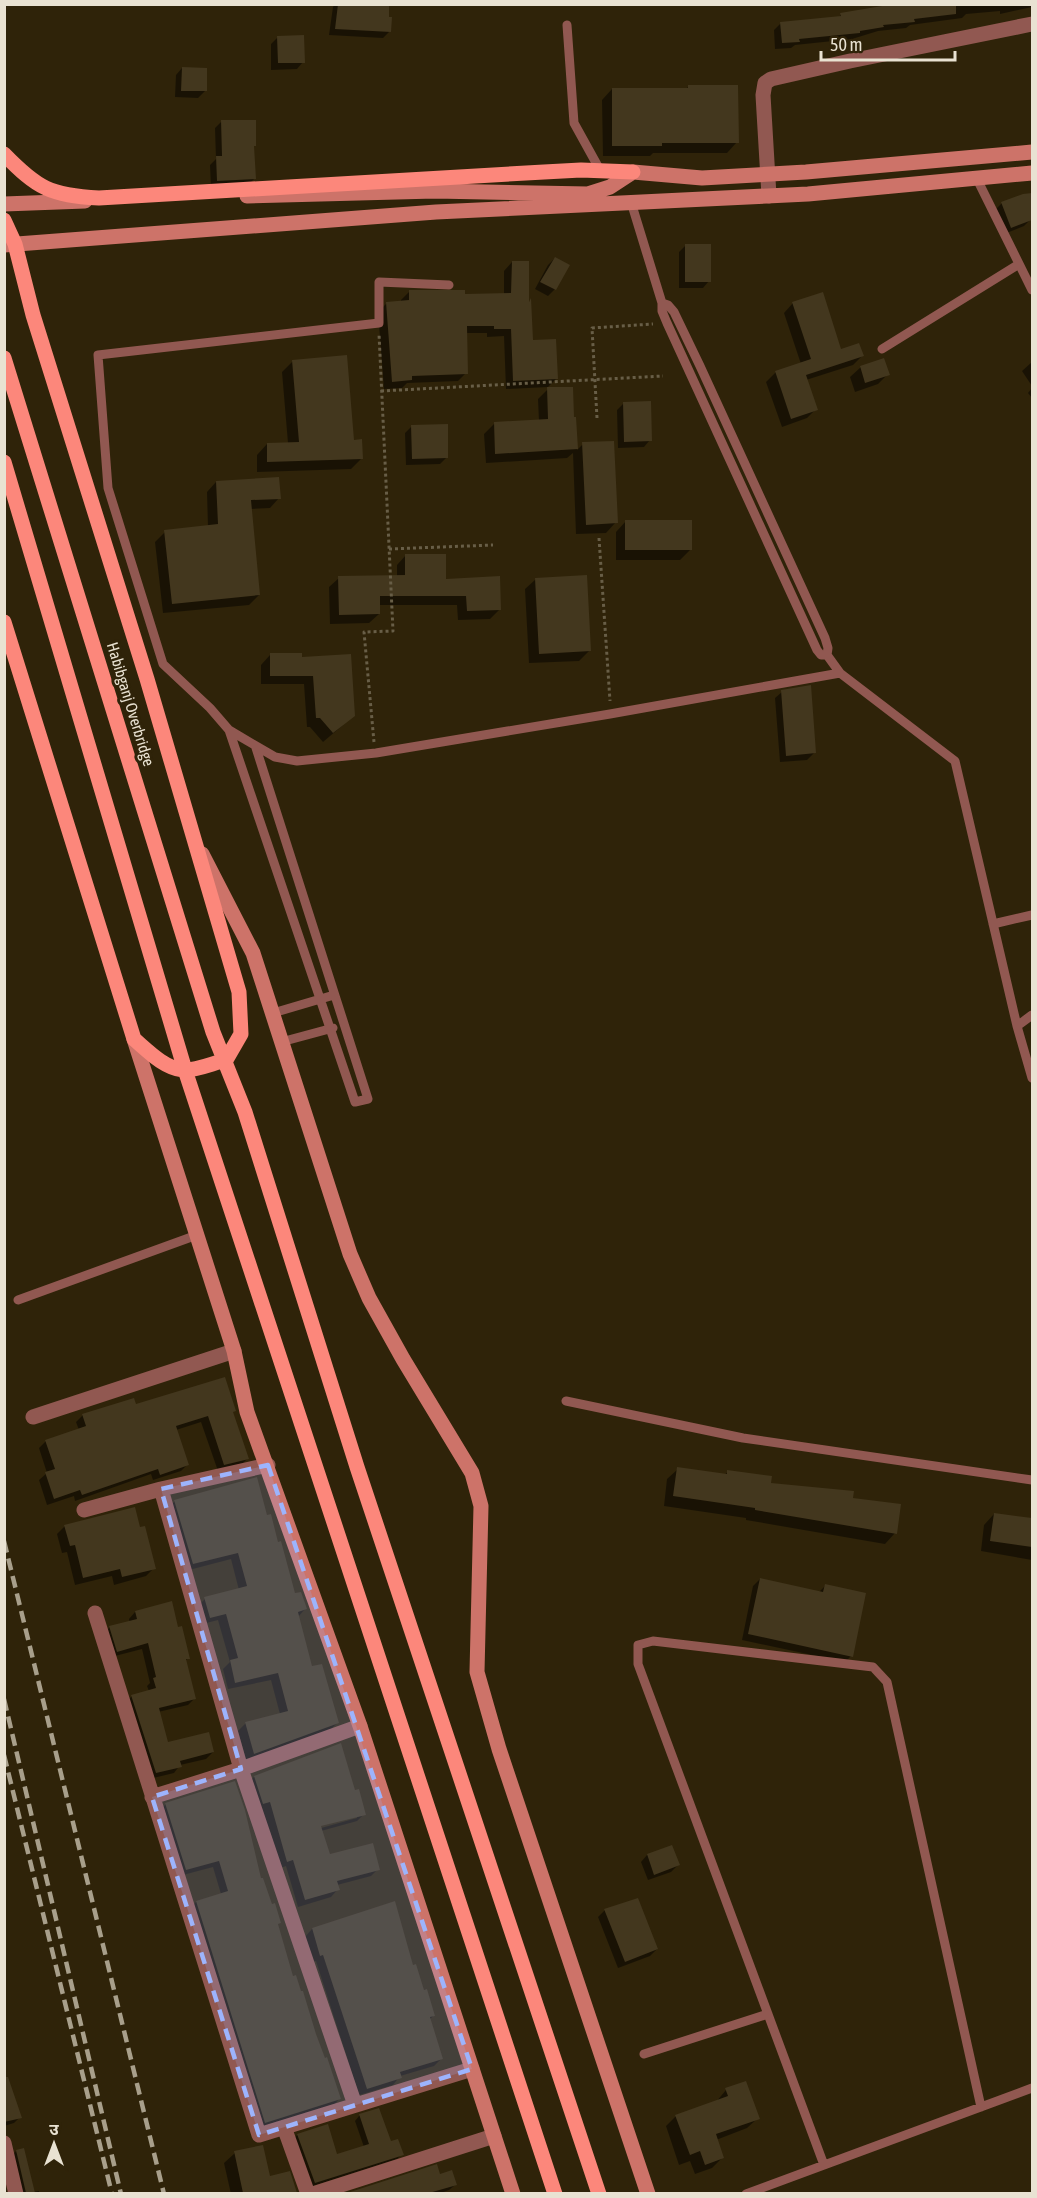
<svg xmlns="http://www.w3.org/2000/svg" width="1037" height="2198" viewBox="0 0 1037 2198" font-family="'Asap Condensed','Noto Sans Devanagari',sans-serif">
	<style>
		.shadow { fill: #0007; fill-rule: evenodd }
		.building { fill: #43371e }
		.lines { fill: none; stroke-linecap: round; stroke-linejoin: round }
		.path { stroke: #685e47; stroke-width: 3; stroke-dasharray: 3 3; stroke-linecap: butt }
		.lane { stroke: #915851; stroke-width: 9 }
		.street { stroke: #915851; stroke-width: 15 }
		.secondary { stroke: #cd7369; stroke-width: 15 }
		.primary { stroke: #fc877b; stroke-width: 15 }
		.rail { stroke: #a89f8b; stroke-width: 4.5; stroke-dasharray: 12 6; stroke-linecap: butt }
		.marked { fill: #9db4fd; fill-opacity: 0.2; stroke: #9db4fd; stroke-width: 4.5; stroke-dasharray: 12 8; stroke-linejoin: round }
		.labels { text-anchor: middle; stroke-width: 6; stroke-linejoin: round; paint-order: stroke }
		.street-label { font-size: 16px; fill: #e9e2d2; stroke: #2f2309 }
	</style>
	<rect width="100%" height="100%" fill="#2f2309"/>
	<path class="shadow" d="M335,4H388L389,32L383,38L329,35L333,7Z
		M894,4H1032V7L1000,14V11L966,14L962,18L910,25L906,28L878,31L852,39L795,45L791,48L775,49L774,30L781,23L838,18L841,15Z
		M278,37L303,62L297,69L271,70V44Z
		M182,68L205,91L198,98L175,97L176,75Z
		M689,86L737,142L727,153H653L650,156H603L602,100L612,89H686Z
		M222,121L255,145L253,147L255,178L248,185L211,187L210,165L216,159L215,128Z
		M1032,196V218L1024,226L1004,234L995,210L1002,203Z
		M686,245L709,281L703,288H679V252Z
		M555,258L568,266L555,289L548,296L535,289L548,265Z
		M512,262L527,304L530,301L532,342L556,379L548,387L506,389L504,336L487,337V333H465L466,373L458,381L407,383L402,388L384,389L378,312L386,304L401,303V300L409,292L464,296L504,295V271Z
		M793,303L840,351L862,356L853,365L806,380L816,409L807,418L782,427L766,382L776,372L801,364L784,313Z
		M293,361L353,441L361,459L351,469L257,472V455L267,444L288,443L282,372Z
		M1032,362V386L1022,371Z
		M861,367L888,374L878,384L855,392L850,377Z
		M1032,388V398L1028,393Z
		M548,389L572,419H575L577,450L583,444L616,522L606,533L576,534L573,453L567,458L486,463L484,434L494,424L539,421L538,399Z
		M623,404L650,440L644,447L618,448L617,410Z
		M412,426L447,457L440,464L406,465L405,433Z
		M216,482L279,498L270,508L250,509L259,595L249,605L163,613L155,542L165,532L208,527L207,492Z
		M626,521L690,550L680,560H616V532Z
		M406,555L445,581L500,609L490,619L458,620L457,605H379V614L369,623L330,624L329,587L339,578L397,576V565Z
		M536,579L590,650L579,661L529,663L525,589Z
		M270,655L301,659L350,656L343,725L323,742L310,727H307L304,684H261V665Z
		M782,692L814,753L807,760L780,762L775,698Z
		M135,1406L232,1413L247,1459L241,1465L218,1471L201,1422L176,1430L187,1465L181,1471L153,1480L151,1474L75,1501L74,1496L47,1505L39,1480L47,1473L39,1448L46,1441L79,1430L76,1422L83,1415Z
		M678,1469L724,1475L728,1472L769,1485L851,1499L895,1533L885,1544L746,1520V1518L664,1506L667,1479Z
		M175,1501L266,1517L294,1595L305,1609L298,1617L311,1668L337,1723L330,1730L246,1760L238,1731L246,1723L280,1714L271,1680L228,1689L223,1669L230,1662L218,1620L202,1624L198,1606L205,1599L239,1590L231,1559L185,1571L168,1508Z
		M994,1514L1032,1519V1560L981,1551L984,1525Z
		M65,1526L139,1529L154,1568L146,1576L114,1585L112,1576L75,1585L67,1552L62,1553L57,1534Z
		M760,1579L819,1592L825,1586L851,1656L845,1662L742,1640L753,1586Z
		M135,1612L177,1629L188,1658L185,1661L195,1698L188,1705L158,1712L166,1744L213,1752L206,1759L180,1765L174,1773L149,1779L125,1703L132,1696L149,1691L147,1686L150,1683L142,1649L111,1657L103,1634L110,1627L130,1623L129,1619Z
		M254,1777L354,1791L364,1814L357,1821L321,1831L329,1856L378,1869L371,1876L337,1885L338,1889L331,1897L298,1907L286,1866L280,1868L262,1809L256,1811L247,1784ZM357,1815V1818L314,1830L313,1827Z
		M166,1804L259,1880L277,1925L292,1978L339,2099L333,2106L259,2129L190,1909L196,1902L221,1894L213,1867L179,1876L159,1811Z
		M647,1855L678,1865L671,1872L648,1880L641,1862Z
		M394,1903L412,1967L434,2015L429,2020L441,2059L434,2066L400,2076L393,2085L359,2095L316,1961L313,1962L305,1937L312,1929Z
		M605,1910L657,1949L650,1956L618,1968L598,1917Z
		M4,2074L20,2117L14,2123L4,2126Z
		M726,2090L758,2118L747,2128L716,2140L723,2157L712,2168L695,2174L690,2161L679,2165L666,2126L676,2116L716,2102Z
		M378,2110L390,2143L402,2154L397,2159L310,2187L293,2140L297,2135L336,2156L364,2147L355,2121L359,2116Z
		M16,2151L33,2192L39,2191V2194H18L10,2158Z
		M235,2153L269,2178L294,2189L290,2194H231L224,2163Z
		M436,2166L439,2176L455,2185L449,2190L438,2194H351Z"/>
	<path class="building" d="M338,4H389V17H392L391,32L335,29Z
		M894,4H956V14L914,19L915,22L883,25L884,27L860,31V33L799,39L800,42L782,43L780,22L841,16L840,13Z
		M304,35L305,63H278L277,36Z
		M182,67L207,68V91H181Z
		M688,85H738L739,143H662V146H612V88H688Z
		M221,120H256V146H254L256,179L217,181L216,156H222Z
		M1032,193V220L1011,228L1001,202L1023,194Z
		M685,244H711V282H685Z
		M555,257L570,265L556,290L540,282Z
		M512,261H529V302L531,298L533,340L556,339L558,379L513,381L511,329H494V326H467L468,374L412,376V380L392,382L386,302L409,300V290H465V294L511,293Z
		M823,292L841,349L859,343L864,356L806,375L818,410L791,419L775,371L811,359L792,302Z
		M347,355L354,440L362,439L363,459L267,462V443L299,442L292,360Z
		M884,358L890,375L865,383L860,366Z
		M547,387H573L574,417H576L578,449L495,454L494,422L548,419Z
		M651,401L652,441L624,442L623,402Z
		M448,424V458L412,459L411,425Z
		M614,441L618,523L586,525L582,442Z
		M279,477L281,499L251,500L260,595L172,604L164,530L218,524L216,481Z
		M625,520H692V550H625Z
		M405,554H446V579L500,576L501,610L467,611L466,596H380V614L339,615L338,576L405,575Z
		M587,575L591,651L539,654L535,578Z
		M270,653H302V657L351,654L355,716L333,733L320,718H316L313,676H270Z
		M811,685L816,753L786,756L781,690Z
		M225,1377L236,1411L233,1412L249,1459L224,1465L208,1416L176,1426L189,1465L160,1475L158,1469L82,1495L80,1490L54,1499L45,1472L55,1469L45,1440L86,1426L82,1414L134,1398L136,1404Z
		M677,1467L727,1474V1470L772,1476L771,1483L854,1491L853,1498L901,1504L897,1534L755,1510V1508L673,1496Z
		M257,1477L267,1515L271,1514L278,1542L281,1541L295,1593L301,1592L305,1603L307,1609L298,1612L312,1666L322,1664L339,1723L254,1754L245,1722L288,1711L278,1673L235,1683L230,1660L238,1658L226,1614L210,1618L204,1597L247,1586L238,1553L193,1564L174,1500Z
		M135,1507L140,1527L145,1526L156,1569L122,1577L120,1569L83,1578L75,1545L70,1546L64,1525Z
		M994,1513L1032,1518V1547L990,1541Z
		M760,1578L823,1592L825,1584L866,1593L853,1657L748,1634Z
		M172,1601L178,1627L182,1626L190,1659H186L196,1699L159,1708L168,1742L209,1732L214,1752L180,1761L182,1767L156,1773L131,1695L156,1688L153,1678L156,1677L148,1643L117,1652L109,1626L137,1619L135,1611Z
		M341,1743L355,1790L359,1789L366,1815L321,1826L330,1854L373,1843L380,1870L337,1881L340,1890L305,1900L293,1860L287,1862L270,1802L263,1804L254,1776Z
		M235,1781L245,1810L261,1878H263L272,1904L275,1903L281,1923L278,1924L293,1976L296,1975L301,1991H303L316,2034L325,2058L327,2057L341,2099L265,2123L196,1901L228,1891L219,1861L186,1870L165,1803Z
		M672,1845L680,1865L654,1875L647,1854Z
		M638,1898L658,1949L625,1962L604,1909Z
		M395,1901L413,1965L416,1964L424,1990L427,1989L435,2016L430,2017L443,2059L400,2072L402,2078L367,2089L323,1955L320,1956L312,1928Z
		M4,2077H8L22,2118L4,2122Z
		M746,2081L760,2119L716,2134L724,2158L705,2165L700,2151L690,2155L675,2115L728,2096L725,2088Z
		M379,2108L391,2141L398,2139L404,2155L315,2183L297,2134L328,2124L337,2154L369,2144L359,2114Z
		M263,2145L270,2176L290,2171L297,2193H243L234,2151Z
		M24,2148L35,2193H26L16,2150Z
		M437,2164L440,2174L452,2170L457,2185L429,2193H347Z"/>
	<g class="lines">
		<path class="path" d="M381,391L663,376
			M597,418L592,328L653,324
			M599,538L610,701
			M389,549L493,545
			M374,742L364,632L393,631L379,334"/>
		<path class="lane" d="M567,25L574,123L600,170
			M977,179L1032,290
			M631,202L662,303V311L667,323L817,650L821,655H827
			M449,285L379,282V323L98,355L108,488L163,664L210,708L229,730L275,757L297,761L376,753L610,714L840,673
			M662,303L668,305L674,312L700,366L825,638L828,648L827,655L840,673L955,761L1017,1026L1032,1078
			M882,349L1019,264
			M229,730L355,1102L368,1099L256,748
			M993,924L1032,915
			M273,1013L334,995
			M1017,1026L1032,1015
			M281,1042L333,1028
			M18,1300L197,1235
			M566,1401L743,1438L1032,1480
			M644,2054L768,2014
			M824,2165L638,1664V1645L653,1641L873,1667L887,1682L981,2107
			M746,2194L1032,2088"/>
		<path class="street" d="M769,196L763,95L765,83L771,79L850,61L1032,24
			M33,1417L234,1351
			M161,1489L241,1769L355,2105
			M84,1510L161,1489L268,1465
			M95,1613L259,2135L472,2069
			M152,1797L241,1769L360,1726
			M284,2127L308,2194
			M4,2143L16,2194
			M313,2194L494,2136"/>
		<path class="secondary" d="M247,196L435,191L588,194L610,187L633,172L702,178L806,172L1032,152
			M4,204L85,201
			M4,245L436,212L808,194L1032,173
			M202,854L253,953L350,1254L369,1298L403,1359L472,1473L481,1506L477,1672L499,1749L648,2194
			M134,1039L234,1351L247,1412L360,1726L513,2194"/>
		<path class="primary" d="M4,154C38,189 50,195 99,198L544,172L581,170L633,172
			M4,220L15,244L33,315L147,679L239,992L241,1034L226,1060C213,1063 195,1071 183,1070C164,1068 148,1051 134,1039L4,622
			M4,358L213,1032L245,1112L357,1467L599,2194
			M4,462L185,1070L555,2194"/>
		<path class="rail" d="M4,1541L164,2194
			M4,1699L121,2194
			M4,1755L112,2194"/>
	</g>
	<path class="marked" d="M268,1465L472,2069L259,2135L152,1797L241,1769L161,1489Z"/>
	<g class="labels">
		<g class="street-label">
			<text transform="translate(131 704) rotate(73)" y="6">Habibganj Overbridge</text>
		</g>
	</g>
	<rect width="1037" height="2198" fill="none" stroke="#e9e2d2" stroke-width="12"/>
	<g transform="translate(54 2144)" stroke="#2f2309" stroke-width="4.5" paint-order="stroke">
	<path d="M0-4.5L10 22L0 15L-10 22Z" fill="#e9e2d2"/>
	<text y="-9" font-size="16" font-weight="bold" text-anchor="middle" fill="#e9e2d2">उ</text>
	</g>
	<path d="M821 51v9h134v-9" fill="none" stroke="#e9e2d2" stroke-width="3"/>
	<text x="830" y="51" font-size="18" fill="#e9e2d2" stroke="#2f2309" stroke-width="4.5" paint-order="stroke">50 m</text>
</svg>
